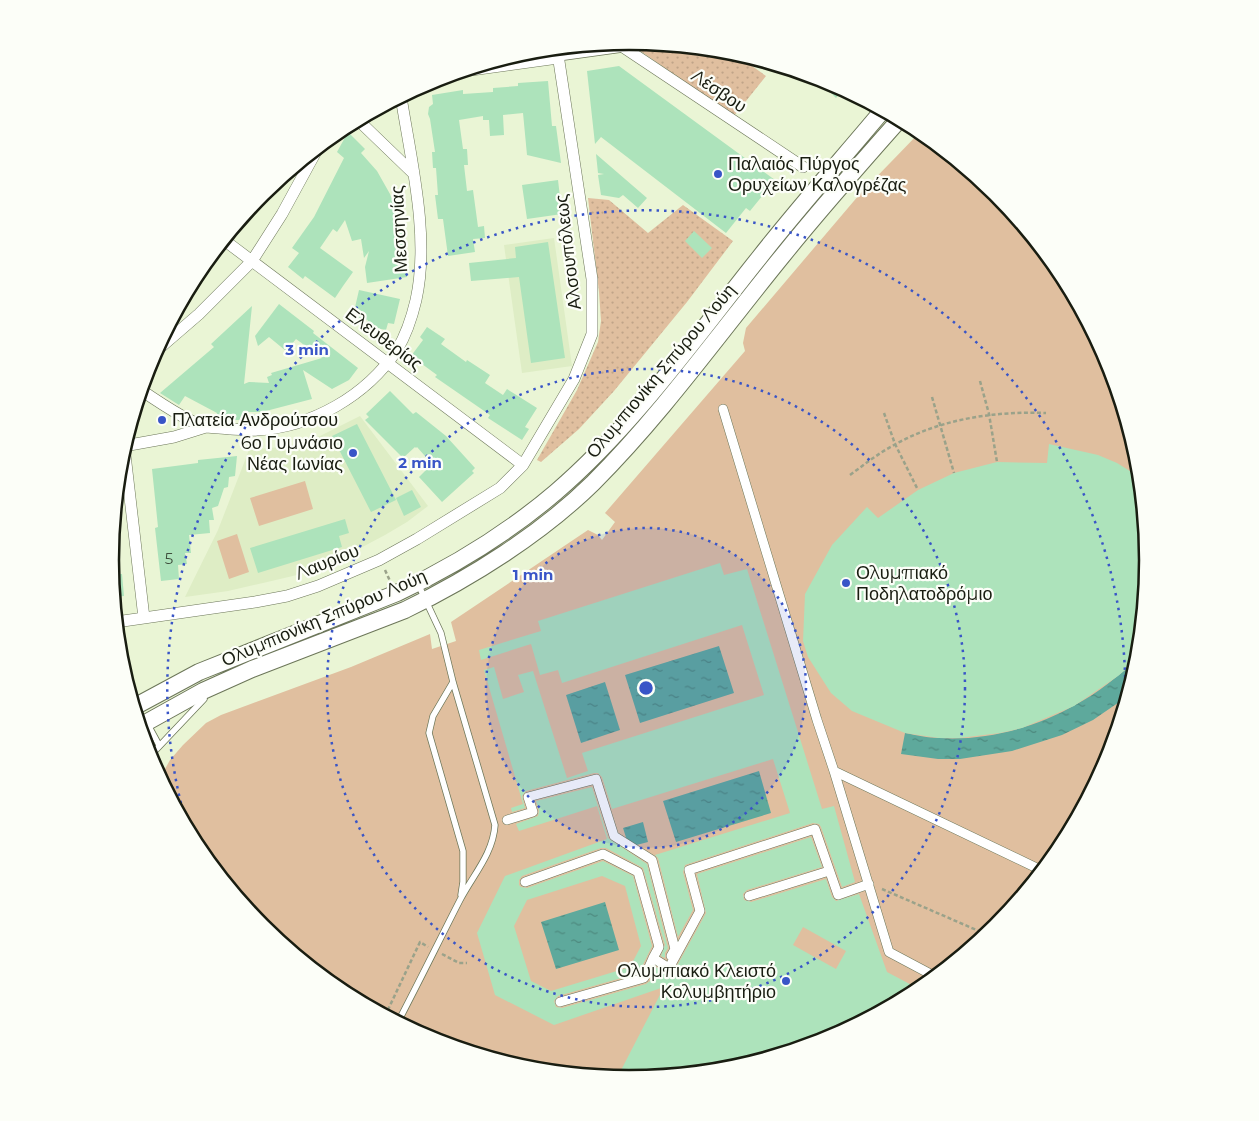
<svg xmlns="http://www.w3.org/2000/svg" width="1259" height="1121" viewBox="0 0 1259 1121" font-family="Montserrat,sans-serif">
	<style>
		.built { fill: #deedc5 }
		.grass { fill: url(#grass-dots) }
		.garden { fill: #e0bf9f }
		.water { fill: url(#water-ripples) }
		.building { fill: #ade3bb; fill-rule: evenodd }
		.lines { fill: none; stroke-linecap: round; stroke-linejoin: round }
		.service-casing { stroke: #6c7659; stroke-width: 7 }
		.pedestrian-casing { stroke: #6c7659; stroke-width: 10 }
		.minor-casing { stroke: #6c7659; stroke-width: 12 }
		.secondary-casing { stroke: #6c7659; stroke-width: 18 }
		.path { stroke: #9aa28a; stroke-width: 2.5; stroke-dasharray: 4 2.5; stroke-linecap: butt }
		.service { stroke: #fff; stroke-width: 5.5 }
		.pedestrian { stroke: #fff; stroke-width: 9 }
		.minor { stroke: #fff; stroke-width: 11 }
		.secondary { stroke: #fff; stroke-width: 16 }
		.ring { fill: none; stroke: #3955c7; stroke-width: 2.5; stroke-dasharray: 2.5 5 }
		.poi-dot { fill: #3955c7; stroke: #fcfef8; stroke-width: 2 }
		.labels { text-anchor: middle; stroke-width: 4.5; stroke-linejoin: round; paint-order: stroke }
		.number-label { font-size: 15px; fill: #3e4e3c }
		.street-label { font-size: 18px; fill: #191d11; stroke: #fcfef8 }
		.poi-label { font-size: 18px; fill: #191d11; stroke: #fcfef8; text-anchor: start }
		.rim { fill: none; stroke: #191d11; stroke-width: 2.5 }
		.centre { fill: #3955c7; stroke: #fcfef8; stroke-width: 2.5 }
		.ring-label { font-size: 15px; text-anchor: middle; font-weight: bold; fill: #3955c7; stroke: #fcfef8; stroke-width: 4.5; stroke-linejoin: round; paint-order: stroke }
	</style>
	<defs>
		<pattern id="grass-dots" width="8" height="8" patternUnits="userSpaceOnUse" patternTransform="scale(1.25)"><rect width="8" height="8" fill="#e0bf9f"/><path d="M2 2h.1M6 6h.1" fill="none" stroke="#c0a488" stroke-width="1.8" stroke-linecap="round"/></pattern>
		<pattern id="water-ripples" width="26" height="14" patternUnits="userSpaceOnUse" patternTransform="scale(1.25)"><rect width="26" height="14" fill="#5ea99c"/><path d="M2 4q2-2 4 0t4 0M15 11q2-2 4 0t4 0" fill="none" stroke="#4d897e"/></pattern>
	</defs>
	<rect width="100%" height="100%" fill="#eaf5d5"/>
	<path class="built" d="M554,238L572,366L522,373L504,245Z
		M360,416L428,506L407,522L385,535L334,562L297,575L263,583L228,591L185,597L218,530L249,450L290,446L320,436Z"/>
	<path class="grass" d="M636,42L731,51L766,76L734,116L633,46Z
		M588,198L609,200L648,233L683,205L733,241L687,302L614,391L579,429L541,462L537,460L577,390L598,342L601,321L599,292Z"/>
	<path class="garden" d="M921,131L997,194L1061,272L1109,362L1139,459L1149,561L1139,662L1109,759L1061,849L996,928L918,992L828,1040L731,1070L629,1080L528,1070L431,1040L341,992L262,927L198,849L160,778L170,760L183,745L206,723L221,715L351,667L430,634L432,649L456,641L451,622L588,530L598,535L602,540L615,522L605,513L745,351L743,343L746,328L859,195Z
		M305,481L313,509L259,526L250,498Z
		M237,534L249,572L229,579L217,541Z"/>
	<path class="water" d="M719,646L734,693L640,723L625,675Z
		M1137,660L1139,661L1128,696L1093,720L1062,735L1012,751L960,759H938L901,754L905,733C916,735 928,738 939,738C985,741 1035,728 1075,705C1098,693 1118,676 1137,660Z
		M605,682L620,730L581,743L566,695Z
		M759,771L771,813L676,842L663,801Z
		M643,822L648,842L629,847L623,828Z
		M605,902L619,950L556,969L541,922Z"/>
	<path class="building" d="M619,66L775,180L750,211L746,208L726,233L601,137L595,144L587,71Z
		M815,77L828,81L844,89L836,98Z
		M548,81L552,126H556L561,163L527,155L523,113L503,115L504,135L490,136L489,120H483V116L459,120L463,149H467L468,165H464L467,191L473,190L478,227L484,226L485,238L473,239L475,252L448,256L443,219H438L435,195H438L436,168H433L432,152H435L430,119L428,114L429,107L433,104L432,95L463,90V94L493,92V88L518,86V83Z
		M348,132L365,149L361,153L377,171L390,194L399,219L406,244L408,261L405,262L407,277L367,283L365,267L369,251L364,258L361,239L352,241L345,220L337,232L333,229L320,248L353,272L343,286H341H343L335,298L305,276L303,279L288,267L299,253L292,248L314,217L344,158L337,152Z
		M596,154L647,198L638,208L623,195L619,198L601,195L598,175L604,174L598,173Z
		M558,180L562,214L527,219L522,185Z
		M694,231L712,248L702,258L685,241Z
		M548,242L565,358L531,363L519,277L471,281L469,263L516,258L515,247Z
		M359,290L400,299L394,324L388,323L386,330L366,326L368,320L353,316Z
		M279,304L314,331L313,333L358,368L349,380L332,389L303,370L312,399L262,412H243L241,420H215L217,413L185,396L179,405L160,393L214,347L211,344L252,306L244,384L249,382L269,383L267,377L272,375L271,373L322,358L296,339L286,351L269,337L258,346L255,336Z
		M427,327L445,339L441,344L466,362L467,360L490,375L485,383L503,395L507,389L537,408L525,427L529,429L522,440L488,418L490,415L435,377L437,375L411,356L423,340L420,337Z
		M390,391L413,414L416,412L446,436L475,468L472,471L474,473L442,502L419,477L432,464L417,447L416,448L415,447L403,458L365,420L369,417L366,414Z
		M357,424L396,500L371,512L332,436Z
		M1049,444L1098,455L1117,463L1141,478L1149,561L1139,658L1118,676L1074,706L1022,728L1000,733L959,738H939L905,733L852,711L831,693L808,657L803,641L805,594L832,545L867,507L878,518L918,490L954,473L997,462L1047,463Z
		M237,456L235,476L229,477L228,487L224,488L218,506L212,508L214,520H209L210,533L189,535L191,553H185L187,564L178,565L179,579L161,581L155,528L158,527L152,469L198,463V460Z
		M412,490L421,507L404,516L396,498Z
		M345,519L349,533L339,536L342,547L258,573L250,548Z
		M720,563L724,575L747,569L822,809L834,806L855,882L842,887L821,827L819,824L813,823L685,865L683,872L693,910L678,937L658,858L655,855L790,813L773,759L612,809L602,777L598,773H594L526,791L522,796L525,808L512,812L511,808L523,804L484,670L494,667L503,699L524,692L518,675L533,671L567,778L588,771L582,753L764,695L742,625L562,683L558,670L540,675L531,644L481,660L479,650L541,631L538,621Z
		M122,574L124,596L114,597L112,575Z
		M592,787L608,838L647,864L668,948L665,953V958L661,956L665,945L643,868L606,848H601L522,876L519,880V885L521,887L527,888L603,861L633,876L652,946L639,973L558,996L554,1001L556,1007L562,1008L646,984L650,981L656,967L666,974L673,973L706,913L697,874L811,837L822,867L747,890L743,894L744,900L751,902L826,879L832,897L836,901L859,894L887,972L921,990L828,1040L731,1070L629,1080L617,1078L664,987L554,1025L495,995L477,933L505,876L607,839L597,806L519,831L516,824L538,816L539,811L536,801ZM602,876L625,886L641,946L630,967L551,991L531,981L514,926L527,900ZM803,927L846,951L836,969L793,945Z"/>
	<g class="lines">
		<defs>
			<path id="service" d="M558,58L623,49
				M453,682L433,716L429,733L463,851V882L461,895
				M147,723L159,745
				M149,757L204,699
				M398,1022C419,982 439,941 460,900C473,875 493,854 495,825L453,682L441,633L418,584"/>
			<path id="pedestrian" d="M723,409L817,720L834,771L1043,871
				M834,771L889,952L936,977
				M507,820L533,812L528,797L596,779L614,836L652,860L675,949L671,956
				M525,882L603,854L638,872L659,947L653,958L669,968L700,911L689,870L815,829L838,895L869,884
				M749,896L829,871
				M560,1002L644,978L653,958"/>
			<path id="minor" d="M617,43L803,167
				M464,71L558,58
				M358,120L413,173
				M224,240L523,465
				M155,352L199,314L252,261L282,214L318,148
				M141,390C157,401 189,423 207,427C215,428 223,428 230,429C239,429 248,431 257,430C312,427 366,396 397,350C406,335 412,317 416,300C430,237 411,160 401,97
				M124,446L144,618
				M124,446L174,437L206,427
				M116,622L255,602L287,596L318,586L379,560L417,539L500,488L523,465L574,379L592,334V279L557,48"/>
			<path id="secondary" d="M134,707L199,672L397,593C454,566 508,533 556,492C633,426 696,337 759,258C799,207 842,159 883,110
				M140,726L203,691L252,669L405,610C471,578 541,534 593,483C663,413 721,331 784,254C821,208 861,163 900,119"/>
		</defs>
		<use href="#service" class="service-casing"/>
		<use href="#pedestrian" class="pedestrian-casing"/>
		<use href="#minor" class="minor-casing"/>
		<use href="#secondary" class="secondary-casing"/>
		<path class="path" d="M980,381L989,414L997,462
			M932,397L954,473
			M884,413L895,444L918,490
			M850,475C865,464 879,453 894,445C940,419 994,411 1046,413
			M385,570L390,581
			M882,889L988,935
			M442,954L459,963H467
			M385,1016L420,942L428,947"/>
		<use href="#service" class="service"/>
		<use href="#pedestrian" class="pedestrian"/>
		<use href="#minor" class="minor"/>
		<use href="#secondary" class="secondary"/>
	</g>
	<circle cx="646" cy="688" r="160" fill="#3955c7" fill-opacity=".12"/>
	<g class="ring">
		<circle cx="646" cy="688" r="160"/>
		<circle cx="646" cy="688" r="319"/>
		<path d="M189 832A479 479 0 1 1 1125 705"/>
	</g>
	<g class="poi-dot">
		<circle cx="718" cy="174" r="5"/>
		<circle cx="162" cy="420" r="5"/>
		<circle cx="353" cy="453" r="5"/>
		<circle cx="846" cy="583" r="5"/>
		<circle cx="786" cy="981" r="5"/>
	</g>
	<g class="labels">
		<g class="number-label">
			<text x="169" y="564">5</text>
		</g>
		<g class="street-label">
			<text transform="translate(719 91) rotate(34)" y="6">Λέσβου</text>
			<text transform="translate(399 229) rotate(-93)" y="6">Μεσσηνίας</text>
			<text transform="translate(568 252) rotate(-97)" y="6">Αλσουπόλεως</text>
			<text transform="translate(384 339) rotate(37)" y="6">Ελευθερίας</text>
			<text transform="translate(661 371) rotate(-50)" y="6">Ολυμπιονίκη Σπύρου Λούη</text>
			<text transform="translate(327 562) rotate(-22)" y="6">Λαυρίου</text>
			<text transform="translate(324 618) rotate(-23)" y="6">Ολυμπιονίκη Σπύρου Λούη</text>
		</g>
		<g class="poi-label">
			<text x="728" y="170">Παλαιός Πύργος<tspan x="728" dy="21">Ορυχείων Καλογρέζας</tspan></text>
			<text x="172" y="426">Πλατεία Ανδρούτσου</text>
			<text x="343" y="449" text-anchor="end">6ο Γυμνάσιο<tspan x="343" dy="21">Νέας Ιωνίας</tspan></text>
			<text x="856" y="579">Ολυμπιακό<tspan x="856" dy="21">Ποδηλατοδρόμιο</tspan></text>
			<text x="776" y="977" text-anchor="end">Ολυμπιακό Κλειστό<tspan x="776" dy="21">Κολυμβητήριο</tspan></text>
		</g>
	</g>
	<path d="M0 0H1259V1121H0ZM119 560a510 510 0 1 1 1020 0a510 510 0 1 1-1020 0Z" fill="#fcfef8" fill-rule="evenodd"/>
	<path class="rim" d="M119 560a510 510 0 1 1 1020 0a510 510 0 1 1-1020 0Z"/>
	<circle cx="646" cy="688" r="8" class="centre"/>
	<g class="ring-label">
		<text x="307" y="355">3 min</text>
		<text x="420" y="468">2 min</text>
		<text x="533" y="580">1 min</text>
	</g>
</svg>
